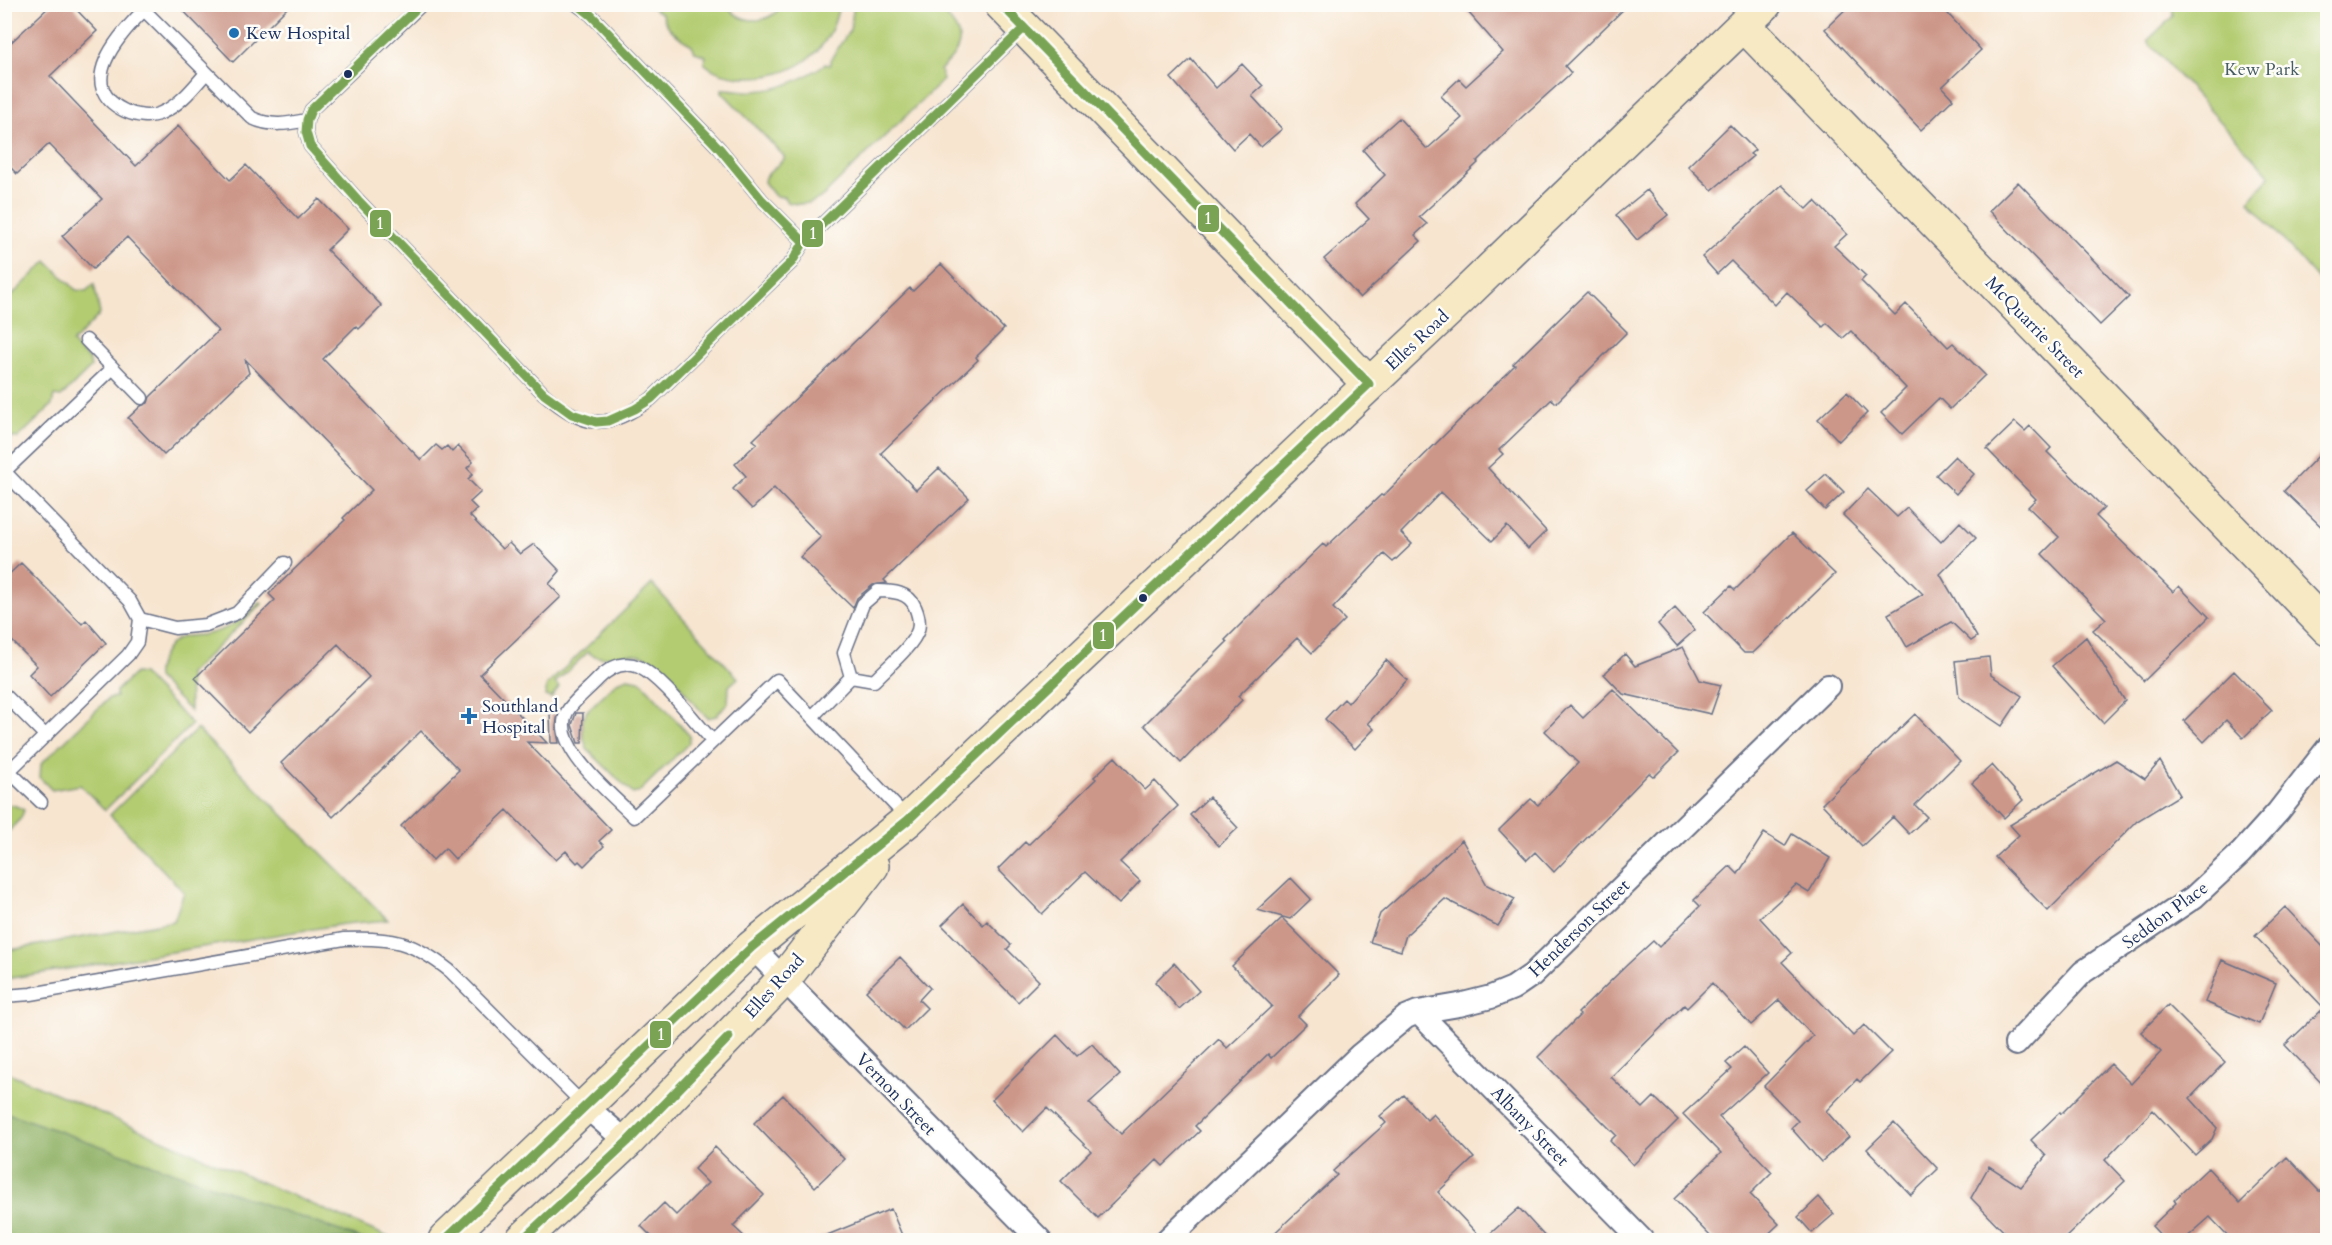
<svg xmlns="http://www.w3.org/2000/svg" width="2332" height="1245" viewBox="0 0 2332 1245" font-family="Cardo,serif">
	<style>
		.green { fill: #b3cc71; stroke: #677e68; stroke-width: 1.5 }
		.forest { fill: #8eb063; stroke: #547060; stroke-width: 1.5 }
		.building { fill: #cc9688 }
		.lines { fill: none; stroke-linecap: round; stroke-linejoin: round }
		.lane-casing { stroke: #686f86; stroke-width: 15 }
		.street-casing { stroke: #686f86; stroke-width: 26 }
		.secondary-casing { stroke: #686f86; stroke-width: 36 }
		.lane { stroke: #fff; stroke-width: 12 }
		.street { stroke: #fff; stroke-width: 22 }
		.secondary { stroke: #f7e9c3; stroke-width: 33 }
		.bus-1-casing { stroke: #fdfcf7; stroke-width: 14 }
		.bus-1 { stroke: #7aa454; stroke-width: 9 }
		.poi-dot { fill: #1f6fb2; stroke: #fdfcf7; stroke-width: 2 }
		.bus-dot { fill: #1b2f5e; stroke: #fdfcf7; stroke-width: 2 }
		.labels { text-anchor: middle; stroke-width: 5; stroke-linejoin: round; paint-order: stroke }
		.poi-label { font-size: 18px; fill: #1b2f5e; stroke: #fdfcf7; text-anchor: start }
		.park-label { font-size: 18px; fill: #495e64; stroke: #fdfcf7 }
		.street-label { font-size: 18px; fill: #1b2f5e; stroke: #fdfcf7 }
		.line-badge { stroke: #fdfcf7; stroke-width: 2 }
		.badge-label { font-size: 16px; text-anchor: middle; font-weight: bold; fill: #fff }
	</style>
	<rect width="100%" height="100%" fill="#fdfcf7"/>
	<filter id="ink" filterUnits="userSpaceOnUse"><feTurbulence type="fractalNoise" baseFrequency=".0167" numOctaves="2"/><feDisplacementMap in="SourceGraphic" scale="12" xChannelSelector="R" yChannelSelector="G"/><feConvolveMatrix kernelMatrix="1 2 1 2 8 2 1 2 1" color-interpolation-filters="sRGB"/></filter>
	<filter id="wash" filterUnits="userSpaceOnUse"><feTurbulence type="fractalNoise" baseFrequency=".008" numOctaves="4" result="noise"/><feDisplacementMap in="SourceGraphic" scale="24" xChannelSelector="R" yChannelSelector="G"/><feGaussianBlur stdDeviation="1.35" result="paint"/><feColorMatrix in="noise" values="0 0 0 0 0 0 0 0 0 0 0 0 0 0 0 0 0 1.4 0 .05"/><feComposite in="paint" operator="in"/></filter>
	<g filter="url(#wash)">
		<rect width="100%" height="100%" fill="#f7e5d0"/>
		<path class="green" d="M648,5H727C740,25 769,25 782,5H839C830,55 792,79 743,77C729,76 714,73 704,63L706,56L695,52L692,45C680,39 665,27 662,14Z
			M854,5H935C961,30 971,43 940,70L943,80L825,194C814,204 801,206 787,202L784,197L775,196L764,182L765,177L784,159V156L722,92V89C733,89 744,92 755,91C780,90 804,79 825,64L830,65L832,57L850,30Z
			M2172,5H2327V290L2249,201L2270,176L2147,41L2173,16Z
			M47,261L76,290L86,291L94,284L100,314L72,343L89,360L91,367L61,397L54,396L52,405L18,438L10,437L8,443L5,444V302Z
			M652,584L738,678L729,686L728,703L716,716L708,718C688,700 668,662 641,655C623,650 602,665 588,652L555,683L559,687L551,698L545,696L547,685Z
			M260,602L262,604L189,674L190,711L157,678C155,666 167,644 178,639C184,635 194,636 201,635C225,632 244,620 260,602Z
			M135,673L142,674L192,724L105,810L80,785L52,790L40,778L41,764L109,698L116,697V691Z
			M628,678L639,680L643,683L690,736L689,743L639,792L633,794L587,749L583,735V719L587,711L617,682Z
			M197,729L388,920L344,924L5,979V951L174,921L184,892L110,815Z
			M5,804L16,806L24,810L21,818L5,835Z
			M4,1071L395,1240H5Z"/>
		<path class="forest" d="M4,1112H5L365,1240H5Z"/>
		<g id="blocks">
			<path class="building" d="M52,4H71L97,31L50,76L136,166L178,126L230,180L246,165L298,219L319,199L348,229L327,250L382,306L359,329L356,326L323,359L421,460L436,445L442,450L447,446L452,452L458,446L473,462L467,468L473,474L468,479L481,492L470,502L477,509L470,516L502,549L509,543L520,554L534,544L560,571L549,584L561,597L480,674L547,743L527,742L611,830L599,841L604,846L584,866L579,861L577,863L566,851L556,860L507,810L455,859L445,848L433,860L401,826L459,770L421,731L333,817L281,763L369,677L338,644L248,732L195,678L275,600L269,594L345,520L343,518L372,490L245,359L249,373L164,455L128,418L141,406L148,403L150,397L218,331L127,237L93,269L62,236L102,199L49,144L17,174L4,161V49Z
				M177,4H291L233,62Z
				M1461,4H1629L1565,66L1571,73L1522,117L1477,162L1478,163L1419,217L1427,224L1415,235L1421,241L1360,298L1324,259L1369,219L1355,204L1385,175L1363,150L1399,118L1427,149L1462,118L1441,96L1459,79L1466,86L1503,52Z
				M1851,4H1939L1981,50L1942,87L1953,99L1921,130L1825,29Z
				M1191,59L1216,88L1242,64L1263,86L1252,96L1282,129L1261,147L1249,134L1233,149L1171,78Z
				M1730,125L1755,150L1750,154L1753,156L1712,190L1688,166Z
				M2018,182L2129,297L2100,325L1989,211Z
				M1782,185L1807,209L1815,201L1847,234L1834,246L1866,276L1861,281L1895,315L1906,304L1948,347L1953,343L1985,375L1950,409L1939,398L1902,434L1881,413L1906,388L1851,331L1843,338L1827,323L1823,327L1787,292L1775,305L1731,261L1717,274L1702,257Z
				M1647,190L1668,215L1637,240L1616,215Z
				M941,264L1004,329L976,357L978,360L881,453L916,490L939,468L969,498L884,580L887,583L873,585L857,598L853,608L800,557L821,537L774,488L752,509L733,489L746,476L735,464L757,443L753,440L910,288L913,291Z
				M1587,292L1627,332L1556,403L1552,399L1499,450L1503,454L1488,468L1546,531L1528,549L1507,526L1492,541L1441,492L1401,533L1412,544L1393,562L1384,554L1333,608L1345,620L1312,653L1297,638L1238,696L1242,700L1181,763L1144,725L1227,642L1225,640L1262,603L1323,544L1326,547L1381,495L1383,496L1515,365L1513,364Z
				M1847,392L1867,413L1839,441L1818,419Z
				M2015,422L2025,431L2030,426L2051,448L2047,452L2104,508L2096,516L2173,592L2179,586L2209,617L2144,681L2093,630L2106,619L2042,554L2059,537L2028,507L2036,499L1987,449Z
				M2328,446V533L2284,491Z
				M1955,456L1974,474L1956,494L1936,475Z
				M1826,474L1844,492L1825,510L1807,491Z
				M1868,489L1897,517L1907,508L1941,542L1960,522L1976,538L1940,574L1977,637L1971,641L1951,622L1907,647L1888,614L1923,594L1843,515Z
				M1792,533L1835,574L1753,653H1744L1704,612L1731,586L1735,590Z
				M21,563L82,624L86,620L106,643L50,697L29,674L37,666L4,633V579Z
				M1675,608L1695,630L1677,646L1658,624Z
				M2086,637L2125,701L2103,723L2052,666Z
				M1683,647L1700,680L1721,685L1711,714L1623,694L1604,674L1625,654L1635,666Z
				M1989,657L1991,675L2022,696L2002,726L1959,697L1955,661Z
				M1386,660L1407,680L1368,723L1374,729L1355,749L1325,719L1344,699L1348,703Z
				M2234,671L2272,710L2243,738L2226,720L2204,742L2184,721Z
				M1613,689L1678,753L1654,777L1649,773L1554,872L1535,852L1527,860L1499,830L1531,799L1538,805L1578,763L1545,731L1570,705L1583,718Z
				M550,712L558,713L556,727L559,743H551Z
				M576,713H583L582,743H578L572,725Z
				M1915,714L1960,761L1915,805L1927,817L1909,834L1893,817L1862,846L1822,804Z
				M1115,757L1145,790L1155,781L1178,806L1120,862L1140,881L1119,904L1085,872L1042,914L998,869L1025,842L1028,845L1096,779L1094,777Z
				M2116,760L2145,779L2160,761L2180,795L2137,821L2048,911L1995,857L2019,835L2010,825Z
				M1992,765L2023,800L2004,818L1972,783Z
				M1209,797L1238,828L1219,846L1190,815Z
				M1764,833L1785,846L1792,834L1830,858L1809,893L1796,885L1760,918L1792,953L1782,962L1853,1036L1864,1025L1891,1052L1860,1082L1857,1079L1826,1111L1849,1137L1821,1162L1791,1128L1798,1121L1764,1086L1813,1036L1779,1000L1751,1025L1712,983L1687,1008L1684,1005L1611,1077L1643,1108L1654,1097L1678,1120L1633,1165L1610,1141L1616,1135L1538,1057L1580,1015L1578,1013L1627,965L1653,941L1659,947L1700,906L1694,900L1730,866L1738,874Z
				M1462,840L1487,885L1515,899L1498,926L1445,899L1406,935L1401,951L1370,942L1380,914Z
				M1291,878L1311,899L1290,919L1257,910Z
				M963,904L983,925L987,921L1011,945L1007,949L1039,981L1018,1002L942,925Z
				M2285,907L2328,952V1090L2285,1045L2324,1008L2255,936Z
				M1282,918L1339,975L1298,1016L1306,1024L1271,1058L1268,1054L1195,1126L1200,1131L1163,1166L1157,1160L1098,1218L1061,1181L1091,1151L1047,1108L1023,1132L992,1100L1057,1035L1077,1056L1092,1044L1120,1075L1089,1103L1121,1134L1219,1039L1227,1048L1272,1006L1232,966Z
				M900,957L930,988L919,1000L927,1008L905,1030L866,991Z
				M2222,960L2276,983L2259,1024L2205,1002Z
				M1174,963L1199,991L1179,1009L1155,982Z
				M2168,1005L2225,1062L2190,1098L2217,1128L2212,1139L2195,1155L2153,1110L2105,1160L2125,1181L2063,1240H2012L1971,1198L1989,1166L2021,1187L2046,1156L2031,1140L2060,1112L2061,1114L2111,1064L2131,1084L2161,1052L2141,1032Z
				M1744,1047L1768,1073L1719,1117L1772,1172L1750,1194L1779,1224L1762,1240H1714L1674,1199L1721,1153L1683,1114L1732,1069L1726,1063Z
				M783,1095L844,1159L815,1187L754,1123Z
				M1404,1095L1427,1120L1433,1114L1474,1158L1438,1192L1483,1240L1519,1208L1548,1240H1267L1337,1175L1333,1171L1386,1123L1380,1116Z
				M1894,1123L1938,1169L1911,1195L1867,1149Z
				M715,1147L764,1195L733,1226L748,1240H649L652,1237L641,1226L664,1203L676,1215L708,1183L694,1169Z
				M2287,1157L2319,1191L2328,1192V1227L2325,1240H2232L2210,1217L2184,1240H2165L2152,1226L2176,1203L2174,1200L2208,1168L2240,1203Z
				M1819,1197L1834,1214L1812,1233L1798,1217Z
				M891,1209L904,1240H815Z"/>
		</g>
	</g>
	<g filter="url(#ink)">
		<use href="#blocks" fill-opacity="0" stroke="#686f86" stroke-width="1.5"/>
		<g class="lines">
			<defs>
				<path id="lane" d="M422,4L311,110L307,120L306,132L310,146L358,200L544,394C587,429 605,431 651,399L792,262L804,242L1023,29
					M576,4L591,15L720,149L762,200L804,242
					M140,6L252,118C271,127 287,124 307,120
					M144,10C119,35 73,86 125,111C136,116 150,118 161,113C180,105 193,88 206,73
					M86,340L142,398
					M4,471L130,601L140,619L137,642L128,655L4,776
					M5,471L113,368
					M878,591C892,591 909,592 915,607C918,614 920,623 918,630C913,646 886,668 874,681L851,677L844,653L863,604Z
					M140,619L175,628L206,625L237,613L285,563
					M4,694L46,736
					M812,717L851,677
					M713,741C694,721 662,678 639,667C623,660 609,668 598,679C590,688 572,702 567,712C549,746 613,795 634,817L777,680L908,819
					M9,771L41,802
					M4,996L31,994L344,939C392,937 412,941 450,971L583,1104"/>
				<path id="street" d="M752,947L1040,1240
					M1418,1012L1642,1240
					M2016,1044L2083,972L2194,897L2241,853L2278,812L2328,748
					M584,1105L627,1142
					M1167,1240L1360,1055L1406,1017L1418,1012L1459,1005L1491,997L1513,988L1532,975L1828,686"/>
				<path id="secondary" d="M1001,4L1369,384
					M1744,25L2328,629
					M445,1240L752,947L908,820L1461,298L1765,4
					M522,1240L627,1142L784,979L872,866"/>
			</defs>
			<use href="#lane" class="lane-casing"/>
			<use href="#street" class="street-casing"/>
			<use href="#secondary" class="secondary-casing"/>
			<use href="#lane" class="lane"/>
			<use href="#street" class="street"/>
			<use href="#secondary" class="secondary"/>
			<defs>
				<path id="bus-1" d="M421,4L311,110L307,120L306,132L310,146L358,200L544,394L572,414L596,422L608,421L635,409L651,399L792,262L804,242L1024,28
					M577,4L591,15L720,149L762,200L804,242
					M445,1240L752,947L908,820L1369,384L1001,4
					M522,1240L627,1142L729,1037"/>
			</defs>
			<use href="#bus-1" class="bus-1-casing"/>
			<use href="#bus-1" class="bus-1"/>
		</g>
	</g>
	<g class="poi-dot">
		<circle cx="234" cy="33" r="6"/>
		<path d="M466 707h6v6h6v6h-6v6h-6v-6h-6v-6h6z"/>
	</g>
	<g class="bus-dot">
		<circle cx="348" cy="74" r="5"/>
		<circle cx="1143" cy="598" r="5"/>
	</g>
	<g class="labels">
		<g class="poi-label">
			<text x="246" y="39">Kew Hospital</text>
			<text x="482" y="712">Southland<tspan x="482" dy="21">Hospital</tspan></text>
		</g>
		<g class="park-label">
			<text x="2262" y="75">Kew Park</text>
		</g>
		<g class="street-label">
			<text transform="translate(2035 327) rotate(46)" y="6">McQuarrie Street</text>
			<text transform="translate(1417 340) rotate(-43)" y="6">Elles Road</text>
			<text transform="translate(2165 915) rotate(-36)" y="6">Seddon Place</text>
			<text transform="translate(1579 928) rotate(-44)" y="6">Henderson Street</text>
			<text transform="translate(774 986) rotate(-48)" y="6">Elles Road</text>
			<text transform="translate(896 1094) rotate(46)" y="6">Vernon Street</text>
			<text transform="translate(1530 1126) rotate(46)" y="6">Albany Street</text>
		</g>
	</g>
	<g class="line-badge">
		<rect x="1197" y="204" width="23" height="29" rx="6" fill="#7aa454"/>
		<rect x="369" y="209" width="23" height="29" rx="6" fill="#7aa454"/>
		<rect x="801" y="219" width="23" height="29" rx="6" fill="#7aa454"/>
		<rect x="1092" y="621" width="23" height="29" rx="6" fill="#7aa454"/>
		<rect x="649" y="1020" width="23" height="29" rx="6" fill="#7aa454"/>
	</g>
	<g class="badge-label">
		<text x="1208" y="224">1</text>
		<text x="380" y="229">1</text>
		<text x="813" y="239">1</text>
		<text x="1103" y="641">1</text>
		<text x="661" y="1040">1</text>
	</g>
	<rect width="2332" height="1245" fill="none" stroke="#fdfcf7" stroke-width="24"/>
</svg>
